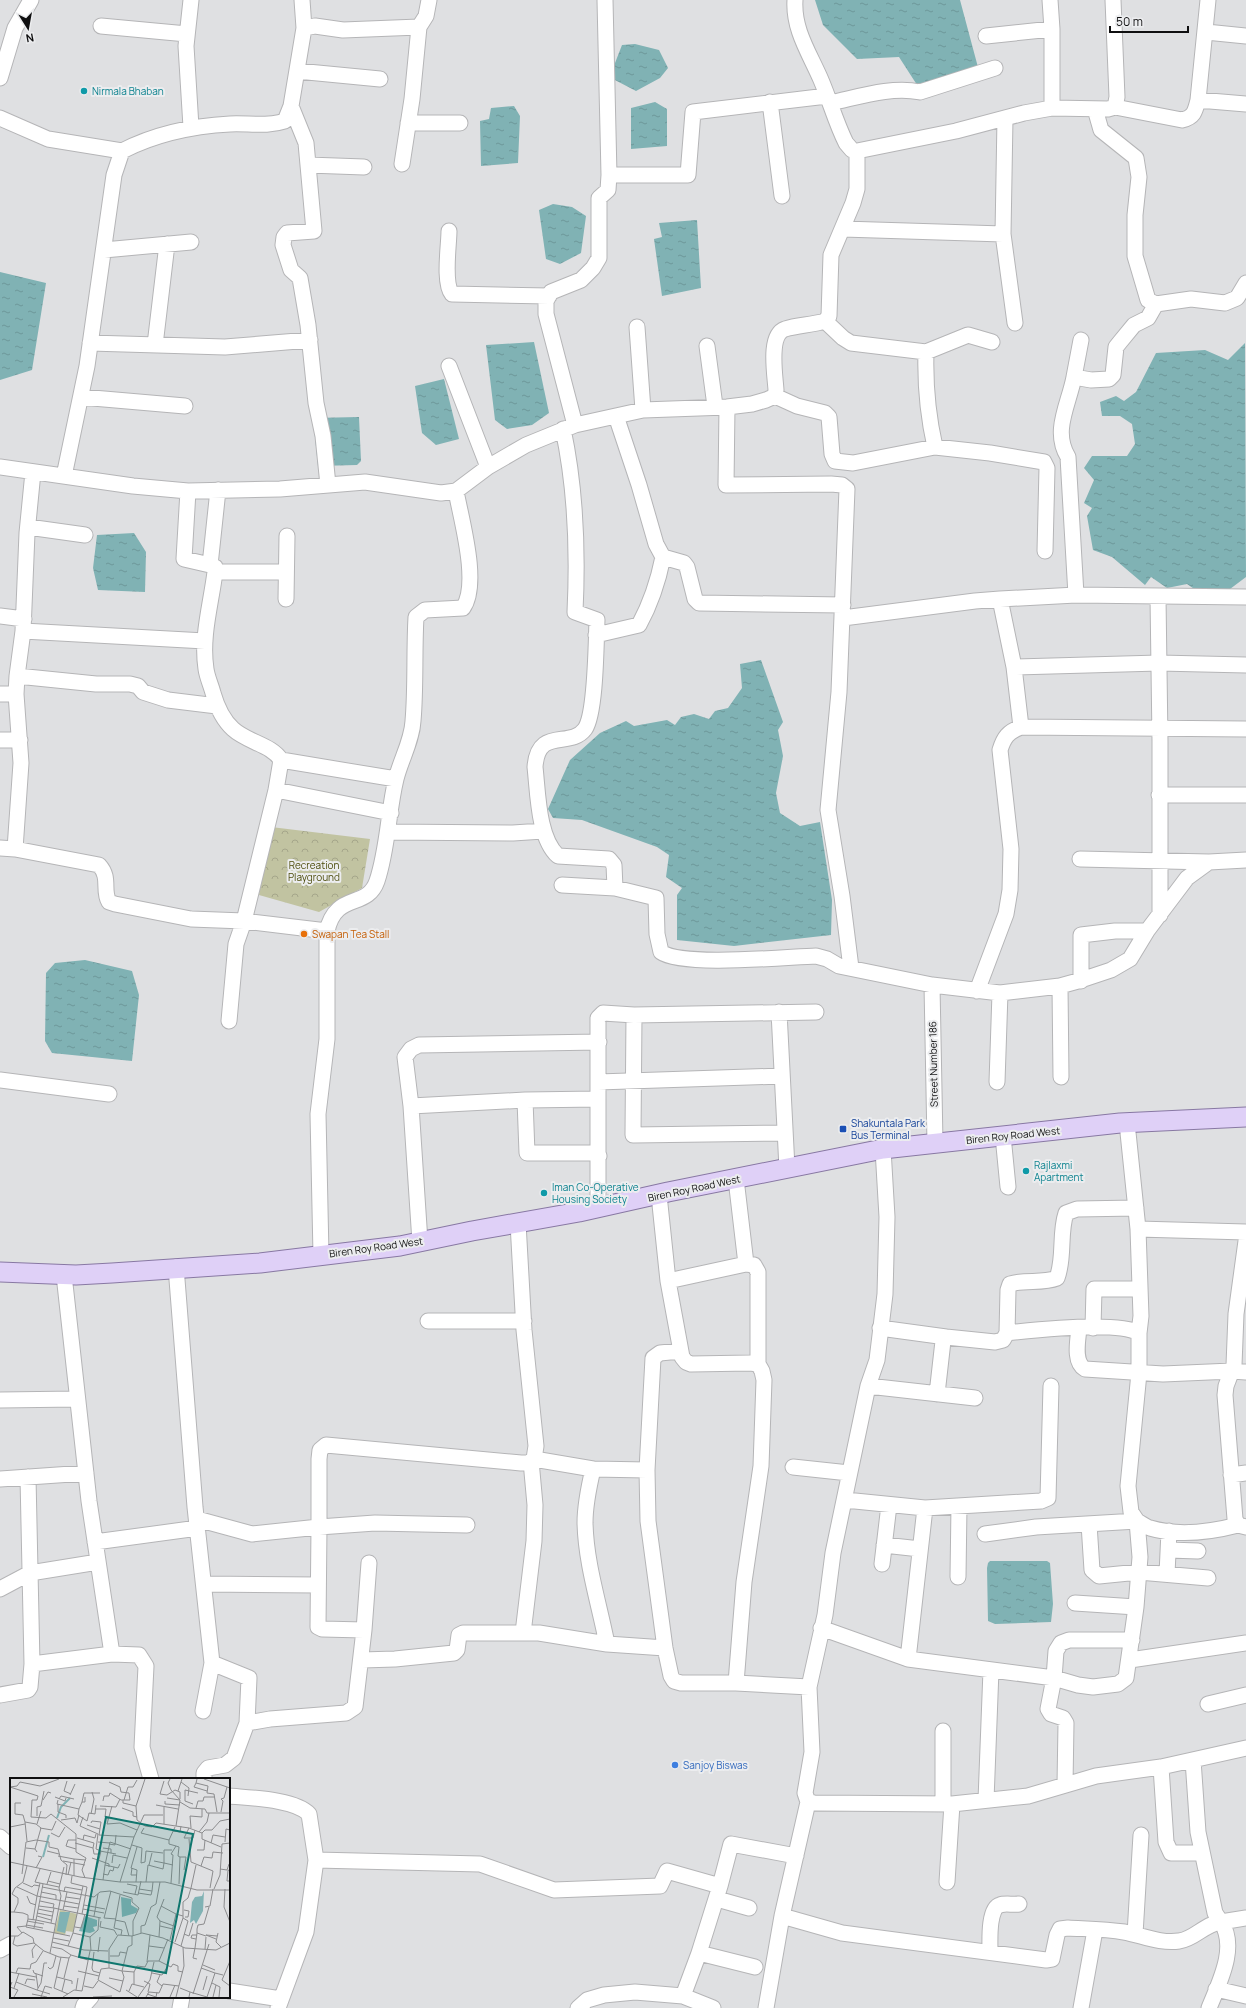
<svg xmlns="http://www.w3.org/2000/svg" width="1246" height="2008" viewBox="0 0 1246 2008" font-family="Manrope,sans-serif">
	<style>
		.forest { fill: url(#forest-crowns) }
		.water { fill: url(#water-ripples) }
		.lines { fill: none; stroke-linecap: round; stroke-linejoin: round }
		.minor-casing { stroke: #b5b5b7; stroke-width: 17 }
		.major-casing { stroke: #8878a3; stroke-width: 21 }
		.minor { stroke: #fff; stroke-width: 15 }
		.major { stroke: #dfd0f7; stroke-width: 19 }
		.culture-dot { fill: #0f9aa8; stroke: #ecedef; stroke-width: 1.5 }
		.food-dot { fill: #e8710a; stroke: #ecedef; stroke-width: 1.5 }
		.transit-dot { fill: #1a4fb4; stroke: #ecedef; stroke-width: 1.5 }
		.shop-dot { fill: #3f7fe0; stroke: #ecedef; stroke-width: 1.5 }
		.labels { text-anchor: middle; stroke-width: 4; stroke-linejoin: round; paint-order: stroke }
		.culture-label { font-size: 10px; fill: #0d838f; stroke: #ecedef; text-anchor: start }
		.park-label { font-size: 10px; fill: #4d4d0c; stroke: #ecedef }
		.food-label { font-size: 10px; fill: #c56008; stroke: #ecedef; text-anchor: start }
		.street-label { font-size: 10px; fill: #0f0f10; stroke: #ecedef }
		.transit-label { font-size: 10px; fill: #164399; stroke: #ecedef; text-anchor: start }
		.shop-label { font-size: 10px; fill: #366cbe; stroke: #ecedef; text-anchor: start }
		.inset-river { fill: none; stroke: #80b2b4; stroke-width: 2 }
		.inset-road { fill: none; stroke: #8c8c8e; stroke-width: 1 }
		.view { fill: #0f766e; fill-opacity: 0.15; stroke: #0f766e; stroke-width: 2 }
		.inset-edge { fill: none; stroke: #0f0f10; stroke-width: 2 }
	</style>
	<defs>
		<pattern id="forest-crowns" width="20" height="18" patternUnits="userSpaceOnUse"><rect width="20" height="18" fill="#c1c3a1"/><path d="M2 6a3 3 0 1 1 6 0M12 15a3 3 0 1 1 6 0" fill="none" stroke="#a5a68a"/></pattern>
		<pattern id="water-ripples" width="26" height="14" patternUnits="userSpaceOnUse"><rect width="26" height="14" fill="#80b2b4"/><path d="M2 4q2-2 4 0t4 0M15 11q2-2 4 0t4 0" fill="none" stroke="#6d989a"/></pattern>
	</defs>
	<rect width="100%" height="100%" fill="#dfe0e2"/>
	<path class="forest" d="M271,827L370,839L362,888L319,912L259,895Z"/>
	<path class="water" d="M815,0H960L979,71L919,88L899,57L857,59L823,25Z
		M635,44L659,50L668,68L660,78L636,91L613,79L615,63L622,45Z
		M655,102L667,109V146L631,149V108Z
		M514,106L520,116L518,163L481,166L480,121L489,119L491,108Z
		M553,204L572,207L586,216L581,253L560,264L546,259L539,210Z
		M697,220L701,288L662,296L654,239L662,237L659,223Z
		M0,272L46,283L32,370L0,380Z
		M534,342L549,413L532,425L507,429L495,420L486,345Z
		M1245,343L1246,577L1230,589L1203,595L1187,584L1167,588L1151,577L1145,585L1112,557L1093,550L1087,516L1092,508L1084,503L1094,480L1084,468L1092,456H1127L1135,444L1132,424L1120,416H1102L1100,402L1116,396L1124,401L1136,392L1156,353L1205,350L1228,360Z
		M444,379L459,439L436,445L422,433L415,386Z
		M359,417L361,461L357,465L318,466L313,418Z
		M134,533L146,552L145,592L98,590L93,568L97,535Z
		M761,660L783,722L778,730L783,756L776,793L780,813L800,826L820,822L832,900L831,935L734,946L677,940V895L682,888L666,877L669,855L657,847L582,820L553,818L548,809L570,760L600,733L626,721L634,726L667,720L675,725L681,717L694,714L709,719L715,711L728,708L742,688L740,664Z
		M85,960L132,971L139,995L132,1061L52,1053L45,1041L46,973L55,963Z
		M990,1561H1047L1050,1563L1053,1604L1051,1622L995,1624L988,1621L987,1568L988,1563Z"/>
	<g class="lines">
		<defs>
			<path id="minor" d="M191,0L186,46L191,127
				M302,0L304,28
				M795,0C793,30 810,54 821,80C830,101 836,123 846,143L852,150L857,151L956,131L1024,113L1052,108L1108,109L1115,107L1182,120C1194,117 1195,112 1198,100L1208,0
				M1050,0L1052,29V108
				M1113,0L1117,97L1115,107
				M101,26L187,34
				M1206,32L1246,36
				M986,36L1052,29
				M297,71L380,79
				M0,78L15,28L31,0
				M1198,100L1246,104
				M770,102L782,196
				M830,103C859,97 891,86 920,92L995,68
				M291,106L306,143L314,231L287,233L284,237L283,245L291,270L300,278L308,325L316,403L323,436L328,485
				M1095,109L1101,130L1136,158L1139,177L1135,215V256L1148,300L1156,304L1191,299L1225,303L1237,298L1246,283
				M0,118L48,139L122,151
				M1005,118L1003,234L1015,323
				M408,123H460
				M402,164L412,99L419,27
				M308,165L364,167
				M609,175H688L693,112L827,96
				M843,229L1003,234
				M449,231C449,245 443,283 452,294L549,296
				M104,250L191,242
				M825,321L843,338L851,343L926,352
				M637,327L643,410
				M90,343L225,347L310,340
				M155,345L167,244
				M707,346L715,406
				M449,366L488,467
				M1074,377L1081,340
				M775,396L797,406L825,413L829,417L832,454L835,461L853,463L935,447L990,453L1044,462L1047,468L1045,551
				M81,397L185,406
				M727,407L726,485L831,484L842,485L847,489L839,692L828,810L842,896L851,968
				M616,416L639,485L656,544L663,557L684,563L687,567L695,599L699,603L843,605
				M575,425L546,314V301L551,292L581,280L593,268L599,258V198L608,190L609,175L605,0
				M563,429C576,490 578,551 575,612L597,620C596,642 596,713 585,729C570,749 538,726 535,767C538,793 538,838 558,856L609,859L614,865L615,888L656,898L657,934L661,952C682,967 785,957 816,956L827,959L839,966L932,985L1000,993L1060,986L1078,981L1111,970L1130,959L1147,931L1187,878L1209,862L1246,860
				M935,447C928,416 925,384 926,352L968,335L992,342
				M0,467L133,486L188,491L280,489L365,482L441,493L456,491L488,467L526,445L575,425L643,410L727,407L752,404L766,400L775,396L776,390C775,374 768,335 785,329C798,325 812,325 825,321L829,316L831,255L853,203L857,189V151
				M64,476L87,366L114,175L122,151C155,134 193,126 230,124C248,123 267,127 285,121L291,106L304,28L315,26L343,30L419,27L426,16L429,0
				M188,491L184,559L210,565L215,567V572C211,604 201,637 206,669C207,677 211,685 213,693C217,707 222,719 233,729C247,742 272,745 281,760L276,790L244,921L236,944L229,1021
				M28,527L85,535
				M210,565L218,490
				M215,572H286
				M1076,595L1068,457C1052,431 1069,404 1074,377L1091,380L1109,379L1113,375L1116,347L1120,342L1134,325L1148,318L1156,304
				M1158,597L1160,741V915
				M286,599L287,536
				M1000,599L1076,595L1246,597
				M0,616L24,619
				M843,618L975,601L1000,599L1014,667L1021,727C1008,732 1004,737 1000,750L1011,849L1010,890L1006,914L977,991
				M23,631L205,641
				M596,635L639,625C651,603 658,582 663,557
				M1014,667L1159,663L1246,665
				M17,676L96,684H130L138,686L143,692L168,700L217,706
				M0,694H16
				M1021,727L1246,729
				M0,740H20
				M281,760L396,779
				M276,790L391,813
				M1159,795H1246
				M388,832L513,833L543,831
				M0,848L15,849L21,763L16,694L17,676L23,631L27,533L33,472
				M15,849L99,865C111,878 102,890 109,902L115,904L191,919L244,921L327,931
				M1080,859L1209,862
				M562,885L615,888
				M1081,981V935L1115,931H1147
				M932,985L935,1143
				M1060,986L1061,1077
				M779,1012L787,1168
				M634,1015L633,1135L784,1133
				M0,1080L109,1094
				M598,1082L782,1076
				M997,1082L1000,993
				M525,1100L527,1153H598L599,1156
				M411,1106L405,1057L411,1049L419,1045L599,1042
				M1127,1123L1138,1229L1141,1316L1139,1333
				M1003,1136L1008,1187
				M883,1149L887,1217L885,1294L877,1360L868,1386L833,1553L825,1615L809,1687L812,1752L805,1793L808,1802L814,1803L952,1804L1028,1796L1096,1776L1161,1767L1246,1748
				M736,1179L746,1264
				M659,1195L668,1281L682,1357L686,1362L691,1364L750,1363L758,1364L762,1371L764,1380L761,1466L744,1582L736,1683
				M598,1208V1018L603,1013L634,1015L816,1012
				M1138,1229L1246,1232
				M1246,1241L1236,1314L1234,1365L1226,1386L1225,1395L1235,1519L1238,1525L1246,1527
				M420,1242L411,1106L525,1100L598,1099
				M321,1255L318,1114L327,1039V931C336,891 367,910 377,881C388,848 388,812 396,779C401,759 412,741 413,721C416,686 414,652 416,617L425,610L463,608C480,584 461,519 456,491
				M176,1267L195,1507L212,1663L249,1678L247,1723L234,1758L225,1765L208,1768L204,1773V1779
				M64,1275L89,1501L112,1654L139,1655L146,1666L142,1747L151,1779
				M668,1281L746,1264L754,1265L758,1272V1364
				M428,1321H524
				M880,1328L946,1337
				M1079,1328C1078,1340 1073,1362 1085,1369L1163,1374L1232,1371L1246,1372
				M1093,1328L1094,1289H1140
				M868,1386L975,1398
				M937,1394L943,1341L946,1337L995,1342L1003,1340L1007,1333L1008,1290L1010,1284C1026,1279 1042,1284 1057,1278C1065,1257 1059,1234 1066,1213L1077,1209L1136,1208
				M0,1400L77,1399
				M534,1459L593,1469
				M793,1467L849,1473
				M647,1470L653,1358L660,1353L680,1351
				M1231,1475L1246,1473
				M28,1477L32,1664L112,1654
				M0,1479L86,1473
				M845,1500L925,1508L1041,1501L1048,1498L1051,1386
				M197,1519L252,1534L319,1527V1459L320,1450L326,1445L521,1463H528L534,1459L536,1446L524,1330L518,1223
				M1089,1524L1092,1570L1099,1576L1139,1572L1208,1578
				M985,1534L1036,1527L1137,1521C1141,1523 1146,1527 1150,1528C1177,1536 1211,1532 1238,1525
				M95,1542L198,1528
				M884,1545L920,1549
				M1169,1550L1198,1551
				M882,1564L889,1505
				M1167,1574L1169,1531
				M958,1577L959,1506
				M204,1584L318,1585
				M0,1589L30,1573L98,1562
				M1075,1603L1136,1607
				M821,1628L908,1659L1054,1678L1078,1685L1093,1687L1118,1684L1126,1678L1136,1607L1140,1557L1137,1521L1131,1512L1128,1486L1139,1373V1333C1117,1321 1034,1330 1007,1333
				M364,1630L369,1563
				M523,1633L534,1541L535,1505L531,1461
				M607,1644L665,1648
				M908,1659L925,1508
				M362,1660L395,1659L454,1653L457,1650L459,1635L463,1633H539L607,1644C599,1603 586,1564 585,1523C585,1504 589,1486 593,1469L647,1470L648,1521L665,1648L671,1676L674,1681L681,1683H736L809,1687
				M1130,1660L1246,1643
				M0,1695L28,1690L30,1687L32,1664
				M1208,1704L1246,1695
				M203,1711L212,1663
				M247,1723L270,1719L346,1713L355,1707L364,1630L322,1629L318,1627L319,1527L375,1523L467,1525
				M1193,1760L1198,1832L1215,1913L1221,1922L1246,1918
				M1161,1767L1166,1842L1171,1853H1201
				M1065,1785L1066,1723L1063,1718L1051,1714L1048,1709L1054,1678L1056,1651L1061,1643L1069,1640H1132
				M229,1796C250,1798 295,1799 309,1814L316,1860L480,1864L554,1890L660,1886L667,1871L720,1886L699,1953
				M986,1800L991,1670
				M943,1804V1731
				M0,1837L11,1847
				M947,1882L952,1804
				M720,1886L731,1844L796,1856
				M717,1899L749,1908
				M782,1916L842,1933L1046,1960L1052,1959L1057,1935L1060,1929L1068,1928C1087,1929 1106,1929 1124,1932C1141,1935 1161,1944 1179,1941C1195,1939 1204,1924 1221,1922C1238,1947 1219,1983 1209,2008
				M1135,1934L1141,1835
				M0,1950L11,1944
				M990,1952C990,1942 988,1908 1000,1905C1005,1903 1013,1905 1019,1904
				M1216,1989L1246,1996
				M229,1991L281,1999
				M683,1996L699,1953L755,1967
				M83,2008L84,2005L91,1997
				M180,2008L182,1997
				M278,2008L306,1932L316,1860
				M578,2008L587,2000L604,1995L635,1992L683,1996L713,2008
				M766,2008L782,1916L808,1802
				M1081,2008L1095,1930"/>
			<path id="major" d="M0,1272L76,1275L112,1273L260,1263L400,1246L472,1231L579,1212L668,1192L883,1149L1120,1123L1246,1117"/>
		</defs>
		<use href="#minor" class="minor-casing"/>
		<use href="#major" class="major-casing"/>
		<use href="#minor" class="minor"/>
		<use href="#major" class="major"/>
	</g>
	<g class="culture-dot">
		<circle cx="84" cy="91" r="4"/>
		<circle cx="1026" cy="1171" r="4"/>
		<circle cx="544" cy="1193" r="4"/>
	</g>
	<circle class="food-dot" cx="304" cy="934" r="4"/>
	<rect class="transit-dot" x="839" y="1125" width="8" height="8" rx="2"/>
	<circle class="shop-dot" cx="675" cy="1765" r="4"/>
	<g class="labels">
		<g class="culture-label">
			<text x="92" y="95">Nirmala Bhaban</text>
			<text x="1034" y="1169">Rajlaxmi<tspan x="1034" dy="12">Apartment</tspan></text>
			<text x="552" y="1191">Iman Co-Operative<tspan x="552" dy="12">Housing Society</tspan></text>
		</g>
		<g class="park-label">
			<text x="314" y="869">Recreation<tspan x="314" dy="12">Playground</tspan></text>
		</g>
		<g class="food-label">
			<text x="312" y="938">Swapan Tea Stall</text>
		</g>
		<g class="street-label">
			<text transform="translate(933 1064) rotate(-91)" y="4">Street Number 186</text>
			<text transform="translate(1013 1135) rotate(-6)" y="4">Biren Roy Road West</text>
			<text transform="translate(694 1188) rotate(-12)" y="4">Biren Roy Road West</text>
			<text transform="translate(376 1247) rotate(-8)" y="4">Biren Roy Road West</text>
		</g>
		<g class="transit-label">
			<text x="851" y="1127">Shakuntala Park<tspan x="851" dy="12">Bus Terminal</tspan></text>
		</g>
		<g class="shop-label">
			<text x="683" y="1769">Sanjoy Biswas</text>
		</g>
	</g>
	<g transform="translate(10 1778)">
		<rect width="220" height="220" fill="#dfe0e2"/>
		<path d="M50,132L67,136L63,154L56,153L55,157L44,155Z" fill="#c1c3a1"/>
		<path d="M194,113L193,133L186,146L184,142L180,145L182,124L185,119L192,118ZM111,119L121,121V127L128,131L126,135L112,139ZM50,134H60L55,155L47,153ZM75,138L87,142V148L83,149L85,153L80,155L69,153Z" fill="#80b2b4"/>
		<path class="inset-river" d="M47,40L51,29L60,20M33,79L39,57"/>
		<path class="inset-road" d="M160,1L158,5L161,12L170,22L166,48M187,1L186,5L198,8L197,15L204,16L207,34M194,1L220,10M57,3L54,13L61,16M154,3L150,16L157,17L165,12L170,14V21M171,4L179,10L178,18M186,5L184,9L197,13M0,9L28,18L27,22H22L21,39L36,40L41,36L66,56V74L76,80L72,92L75,100M0,9L7,8L10,4L30,8L49,1M168,13L172,1M60,17L65,6M45,19L55,23L56,20M157,20L170,22M49,21L51,18L64,21M33,22L38,14L41,15M48,22L47,26L69,31L72,24H75V19M113,22V25L126,28L127,42L135,48L142,49L146,45L179,50L192,55V61L211,69M114,22L118,9H123L127,2M93,23L94,18H99L100,15L111,22H120L119,15L111,14L110,9L99,4M155,23V26L170,27M72,24L74,15H90M170,24L180,30L195,31L197,35H220M11,25H5V36L13,37L15,44M48,26V34L56,37V40M183,26L175,23V12L188,15M146,27L168,31M90,28L106,29L110,21M102,28L97,46L110,45L127,52M126,28L135,1M112,30L123,34V38L127,39M186,30L188,23H193L194,19H204M69,31L68,37L77,43L79,35L85,36L86,27M86,31H96L95,39L98,41M211,34L213,23L211,21L214,20L217,9M81,36L84,21L82,14M27,38V29L31,28L34,13M73,39L70,48L88,56L86,71L91,73L84,101M51,42L65,40L67,45L69,37M220,42V28M81,45L82,43L91,44L89,57L124,59L110,104M27,46L31,33M154,46V29M77,47L90,51M0,49L15,46M30,50L42,52L46,43M134,50L131,55L159,62V66L166,68L161,76L163,77L161,105M179,50L174,60H183L185,52M181,50L180,38L192,39V31M163,53L170,54L171,48M189,54L197,44L199,35M41,55L49,59L55,49M192,55L195,52H202L210,43L220,41M124,59L134,37H153M67,60L84,65L83,70M179,61L181,84L203,93L200,110M73,62L74,57L85,60L86,56M159,62L165,49M17,63L15,44L26,46L31,50L25,71M88,64L100,65M215,64L216,51L220,52M65,65L83,70L84,76H90M201,65L203,57L215,59M99,66L105,67L106,57M122,67L132,70L131,85L135,84L136,73L153,75M166,68L169,69L168,78L170,79L169,106M16,70L25,71L27,74M93,70L101,71V75M66,71L56,68L58,62H66M187,72H194L195,62M37,73L49,76M90,73L106,76M48,78L64,81V98M170,79H176L174,92M82,80L99,86V89M64,81L76,82M53,83L75,87M144,83L154,85V72H162M0,84L70,99L110,104H155L187,112H220M102,85L103,77L117,80M139,87L142,75M191,88L194,79L202,80L203,74L213,75M104,89L95,87L100,64L121,71M26,90L32,79L28,78M122,90L121,97H127M30,91L25,104L49,109M210,91L217,92L219,86M220,93L218,92L217,103H220M12,96L16,64L26,62L39,64V69L48,71L51,82L57,87L56,97M93,96L98,97L100,92L103,93L104,89L108,90L110,86M58,97L61,84M93,102L95,87M38,103L50,106M126,104L127,92L121,90L127,69M136,104L138,87L153,91L154,85L163,87M13,105L22,109L24,107L30,108M30,105L27,118L69,126M33,106L26,142L18,141L16,149L60,158M37,106L41,94M117,106L127,108L125,116M7,109L27,118L23,142M32,109L84,119L90,114L100,113L122,120V124L129,130L123,143V158M181,110L186,87M129,111L142,113L143,104M204,111L210,97L212,66L220,65M215,111L214,129L220,144M101,113L94,140L106,141M31,114L46,117V121M54,114L55,109L72,112M57,114L53,132L72,136L77,109L61,105L62,98M113,114L128,117L131,103M128,115L141,117L142,113M110,117L104,150L112,152L111,157M17,118L20,125L26,127M56,119L70,121M30,123L44,126L43,130M74,127L95,131M29,128L44,130M54,128L68,130M151,128L166,136M195,129L200,128L203,111M28,131L43,134M73,131L94,135M174,132L179,133L178,139H175M0,134H4L8,125V120L2,116L5,110L13,104L17,88M4,134L13,135L18,137V141M27,135L42,138M72,136L91,140M27,138L41,142M84,138L88,116M105,142L115,144L119,158M17,143L34,146M91,143L90,149L104,152L107,157M150,143L164,148M41,145L44,130L53,132M16,147L33,150M150,148L163,151M65,149L71,150L75,136M24,150L26,142L45,146M12,155L7,149L16,148M63,155L80,159L81,173M131,155V148L135,147L141,129L146,126L150,104M208,155L206,164L211,169M174,156L179,158L183,145M0,158H8L13,154L23,160L24,165L34,173L49,179L59,180L61,177L78,182M5,158L3,166L7,168L24,165M122,158V167L118,169L112,193L124,194V206M196,158L187,155V151L188,147L194,146L199,129M80,159L88,152L89,140M149,159L150,143L147,139L154,121M43,160L59,163M186,161L181,160L182,157H187M206,161L196,157L207,158M160,162L166,136L173,138M42,164L74,172L98,173M165,164L173,140V124L178,120L181,110M58,168L63,155L73,108M139,168L154,170M171,168L178,143L173,140M42,169L52,171L61,177M185,170L187,155M185,170L183,180L187,181M195,171L196,159M84,174L82,190L83,193L90,195M88,174L90,159M40,175L51,118L49,110L54,89M100,178H109L110,174L116,175M51,179L44,210L58,216M23,180L22,172L26,166M149,183L161,189L163,186L168,188V193L173,194M220,183L212,202L220,208M137,184L140,157M37,185H34L31,205L27,212L40,216M193,187L205,192M38,189L40,191L43,189L46,178M99,190L112,193L114,199L110,214L88,202L91,191L99,190V171L108,157L122,158L132,155L153,160L175,170L206,172L220,165M191,190L205,195M23,192L24,195L33,198M68,193L89,198M0,194L26,199M124,194L127,188L135,189L138,183H149L158,161M6,195L8,190L20,191L21,186L26,184L33,173M142,195L152,197L158,188M26,196L28,210M150,197L147,204L152,208M47,199L62,203V206M54,200L59,180M99,200L113,203M134,203L140,206L138,214M2,204L0,209L8,212L4,219M6,204L27,212M202,205L210,209L209,219M15,206L17,201L25,202M74,208L83,210L88,203M4,210L9,195M170,210L180,214L179,219M66,212L68,200M116,212L127,219M193,212L197,198M52,213L55,201M119,213L122,206L134,209M180,214L197,219M22,216L37,219M137,216L146,219L147,214M183,216L199,166M31,219L35,208L42,210M53,219L64,212L72,213L80,173M83,219L102,218M128,219L140,202L144,184M136,219L139,214L149,215L153,206L169,208M160,219L165,207M166,219L174,188L173,169M197,219L205,195L213,197M203,219L206,207"/>
		<path class="view" d="M96,39L183,56L156,195L69,179Z"/>
		<rect width="220" height="220" class="inset-edge"/>
	</g>
	<g transform="translate(28 28) rotate(169)" stroke="#ecedef" stroke-width="3" paint-order="stroke">
	<path d="M0-3L7 15L0 10L-7 15Z" fill="#0f0f10"/>
	<text y="-6" font-size="11" font-weight="bold" text-anchor="middle" fill="#0f0f10">N</text>
	</g>
	<path d="M1110 26v6h78v-6" fill="none" stroke="#0f0f10" stroke-width="2"/>
	<text x="1116" y="26" font-size="12" fill="#0f0f10" stroke="#ecedef" stroke-width="3" paint-order="stroke">50 m</text>
</svg>
